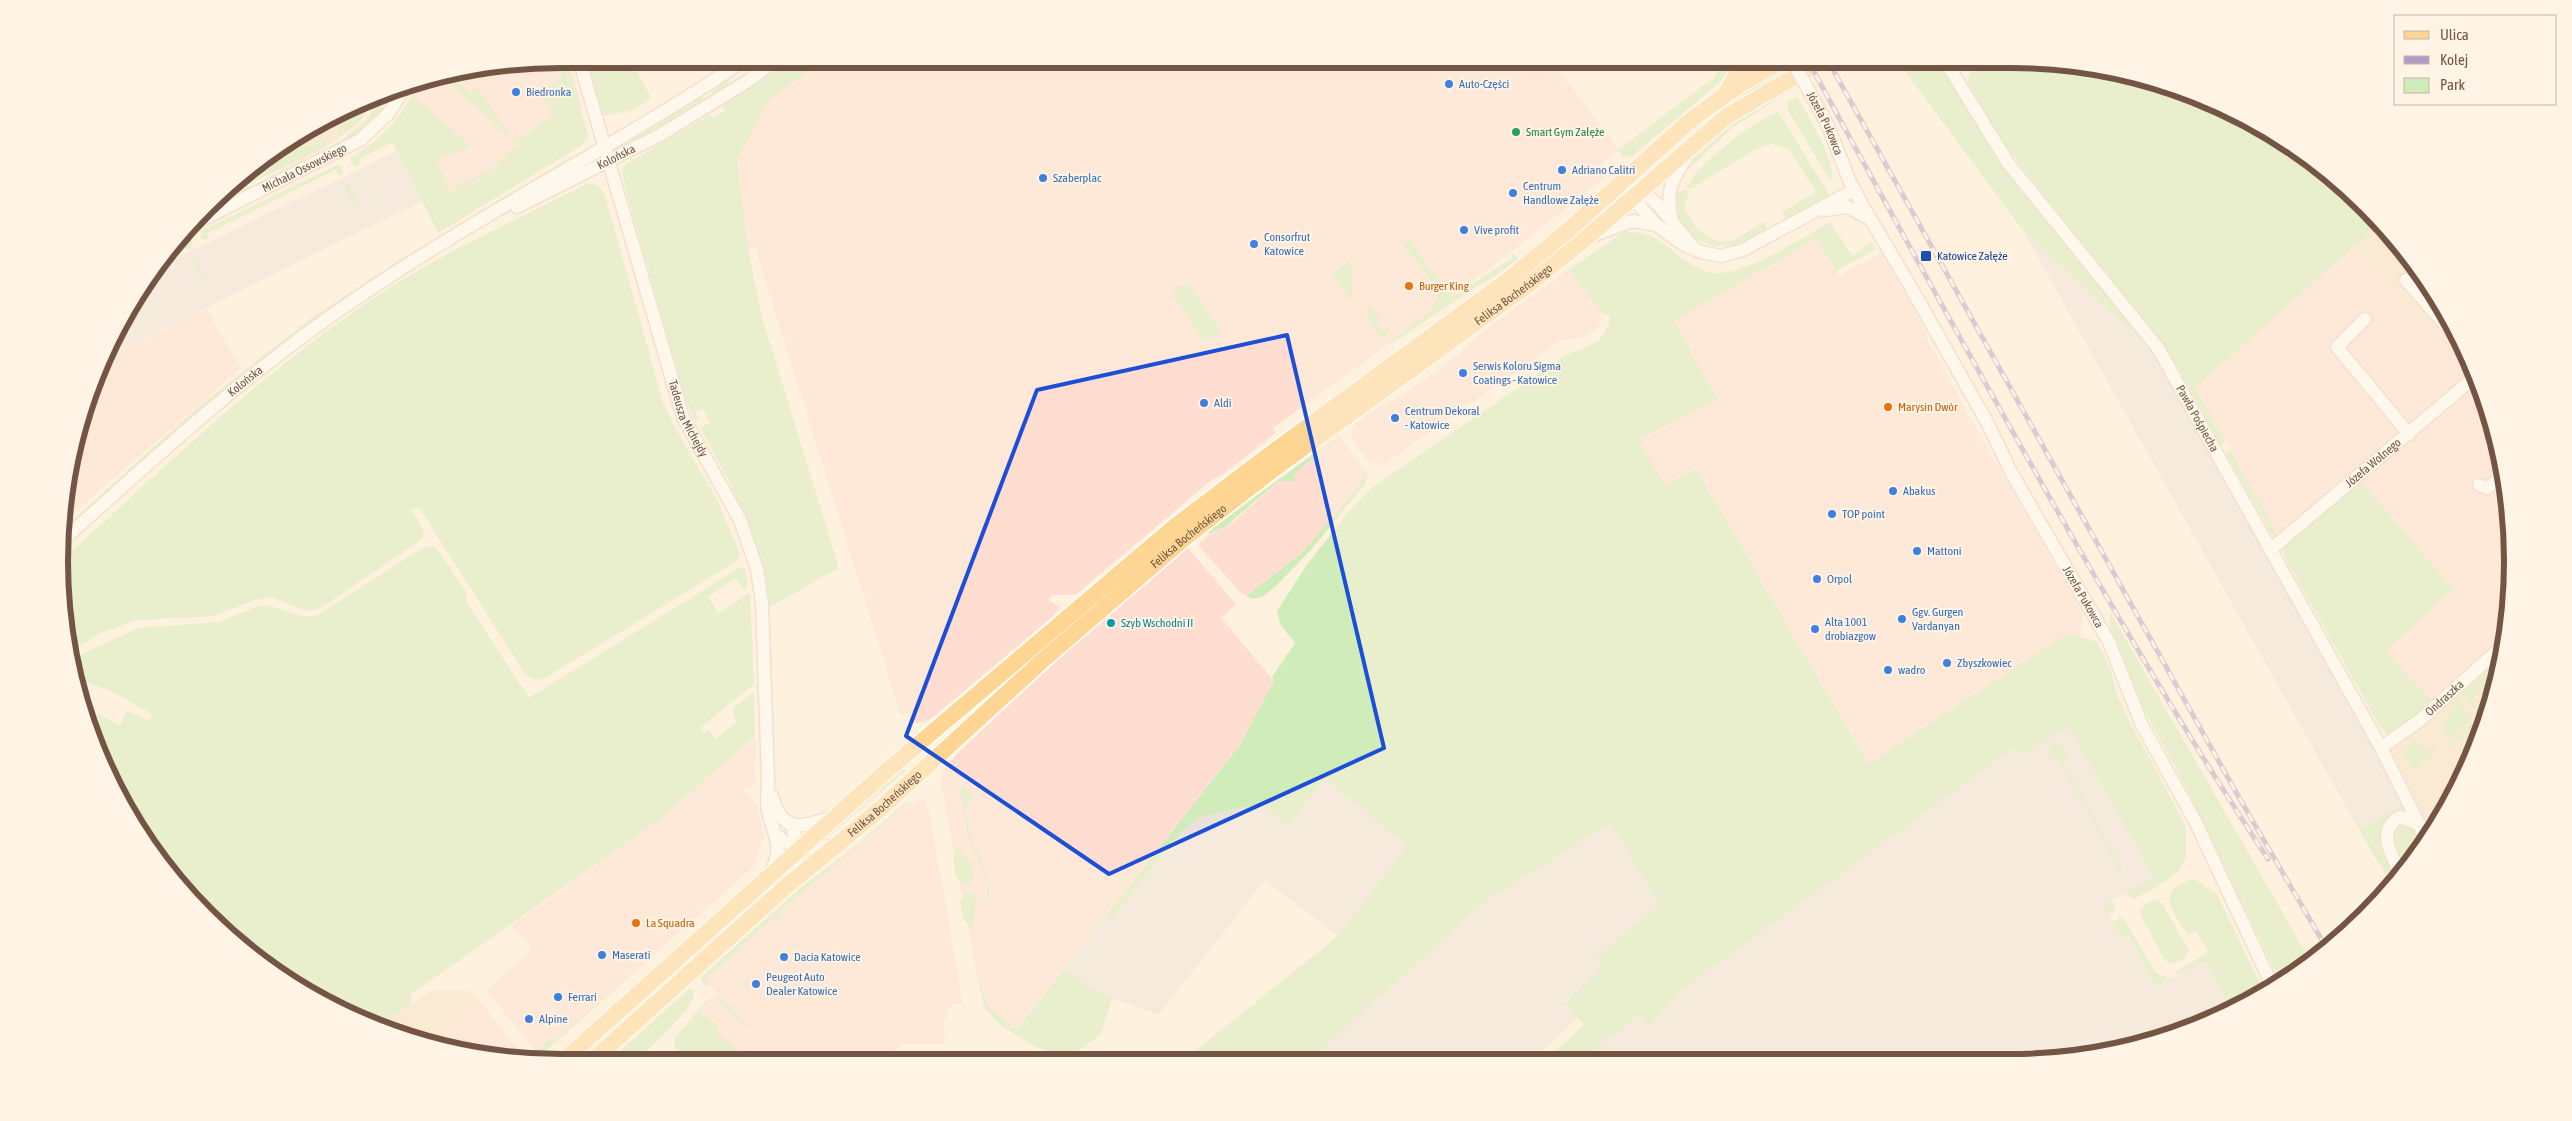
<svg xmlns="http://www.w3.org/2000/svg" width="2572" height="1121" viewBox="0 0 2572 1121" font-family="'Asap Condensed',sans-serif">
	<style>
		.residential { fill: #f6e2cb }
		.commercial { fill: #ffddd0 }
		.industrial { fill: #ebe2da }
		.green { fill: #d0ecbb }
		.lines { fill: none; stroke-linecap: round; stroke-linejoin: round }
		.minor-casing { stroke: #e4cebc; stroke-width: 15 }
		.major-casing { stroke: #fff; stroke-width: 19 }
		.minor { stroke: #fff; stroke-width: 12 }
		.major { stroke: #ffd593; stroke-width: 16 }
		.rail-casing { stroke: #b29cc6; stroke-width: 5 }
		.rail { stroke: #fff4e5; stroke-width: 3; stroke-dasharray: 9; stroke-linecap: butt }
		.minor-bridge-casing { stroke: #e4cebc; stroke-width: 15; stroke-linecap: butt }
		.minor-bridge { stroke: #fff; stroke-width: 12 }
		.marked { fill: none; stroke: #1d4ed8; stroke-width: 4; stroke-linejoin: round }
		.shop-dot { fill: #3f7fe0; stroke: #fff4e5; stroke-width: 2 }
		.leisure-dot { fill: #2e9e5b; stroke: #fff4e5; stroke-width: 2 }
		.transit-dot { fill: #1a4fb4; stroke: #fff4e5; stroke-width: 2 }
		.food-dot { fill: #e8710a; stroke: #fff4e5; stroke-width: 2 }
		.culture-dot { fill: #0f9aa8; stroke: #fff4e5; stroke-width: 2 }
		.labels { text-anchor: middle; stroke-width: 4; stroke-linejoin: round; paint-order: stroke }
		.shop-label { font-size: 12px; fill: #366cbe; stroke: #fff4e5; text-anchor: start }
		.street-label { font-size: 12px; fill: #745544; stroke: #fff4e5 }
		.leisure-label { font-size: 12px; fill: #27864d; stroke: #fff4e5; text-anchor: start }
		.transit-label { font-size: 12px; fill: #164399; stroke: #fff4e5; text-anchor: start }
		.food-label { font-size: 12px; fill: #c56008; stroke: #fff4e5; text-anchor: start }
		.culture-label { font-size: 12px; fill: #0d838f; stroke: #fff4e5; text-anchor: start }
		.rim { fill: none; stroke: #745544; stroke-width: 6 }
	</style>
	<rect width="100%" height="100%" fill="#fef1dd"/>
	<path class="residential" d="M379,95L360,122L334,142L293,165L282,168L209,203L230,183L309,126Z
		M2380,223L2410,255L2441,305L2420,323L2353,245Z
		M2503,650L2487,722L2429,839L2387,751Z
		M431,991H471L482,1004L431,1044L399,1036L378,1026Z"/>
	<path class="commercial" d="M568,59L582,106L522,150L504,170L451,193L436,160L470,146L412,95L419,80L463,68Z
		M826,59H1551L1618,150L1602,162L1607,176L1453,297L1273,428L1276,433L1222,475L1215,477L1075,595H1052L1050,601L1060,607L1052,617L928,721L915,723L906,713L901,716L758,257L757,245L748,250L737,159L768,101Z
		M1816,239L1839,276L1882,253L1921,321L1929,343L1973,423L2084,615L2079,637L2071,634L1868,764L1696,469L1664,486L1639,440L1717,399L1674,321Z
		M2353,245L2420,323L2431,314L2468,356L2474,373L2279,537L2196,387Z
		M1569,269L1601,312L1599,326L1593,332L1580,338L1562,339L1384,464L1372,463L1367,460L1351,438L1352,430L1356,423L1379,407L1406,393L1459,355L1476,337Z
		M206,309L241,368L63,522L68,463L85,399L104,358Z
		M2477,380L2496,431L2512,528L2509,626L2507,633L2434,703L2386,651L2452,588L2361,481Z
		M1339,436L1368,474L1304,551L1246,596L1242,594L1198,545L1210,534L1232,523L1282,479Z
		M1188,548L1236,604L1221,618L1274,681L1240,745L1016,1029L990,1008L977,975L941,783L943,770L956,755L1085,634Z
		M755,736L756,761L753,762L756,785L743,789L757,805L764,837L752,868L542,1054L536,1051L487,991L532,948L511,926L658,821Z
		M923,798L929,810L963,1003L952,1004L944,1021L945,1044H905L891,1052L888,1061L753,1062L692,1017L707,1000L718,994L702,977L905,806L917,803Z
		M482,1004L526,1059L463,1053L431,1044Z"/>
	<path class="industrial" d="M397,151L422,201L104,358L126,310L156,268Z
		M2022,229L2152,350L2376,748L2404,804L2359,830Z
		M2069,726L2154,879L2104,905L2122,938L2127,936L2156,987L2206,960L2232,1009L2204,1024L2077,1058L1584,1059L1639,1014L1647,1027L1683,989L2017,745L2023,755Z
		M1325,778L1407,846L1338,936L1265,880L1158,1015L1096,992L1066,969L1108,916L1112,919L1172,842L1198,817L1260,804L1288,825Z
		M1611,823L1659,904L1596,958L1603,966L1565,1002L1578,1017L1542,1051L1531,1059L1310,1060L1485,901Z"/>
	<path class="green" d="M567,59L580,107L523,149L442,76L449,72L460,75L457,81L471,93L477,87L513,139H521L554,114L540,94L562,78L549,60Z
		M585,59H631L651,98L633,110L605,116L600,107Z
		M787,59H826L768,101L737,159L748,250L761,314L839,568L768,608C766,565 750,526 731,488L732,486L700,428L710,423L703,408L695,412L699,420L695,421L685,398L627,194L622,170L626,164L710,115L713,118L725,111L722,105L766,76Z
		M1720,59H1731L1728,71L1720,82L1632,156L1623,157L1618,150L1715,77Z
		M1747,59H1772L1746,75Z
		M1896,59H1939L1977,125L2006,166L2152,350L2022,229Z
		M1987,59H2012L2109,68L2173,85L2263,126L2343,183L2380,223L2196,387L2225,440L2221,446L2178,367L2163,345L2014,157L1990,124L1970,89L1968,79L1971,70Z
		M1789,64L1792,70L1697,132L1695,130L1760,82Z
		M728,78H730L727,86L714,97L710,90Z
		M1786,87L1791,90L1732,128L1681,176C1704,134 1747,112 1786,87Z
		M386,91L379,105L384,109C374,121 359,140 342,140L367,119Z
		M1795,94C1804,107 1839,167 1831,181L1788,111L1787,102L1793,98L1796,99Z
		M412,95L471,146L437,160L451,193L504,170L522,150L580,108L589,137L582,145L438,233L392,142L359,159L361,163L357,167L352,165L350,158C378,142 397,123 412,95Z
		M701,95L705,101L625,148L620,147V144Z
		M374,97L376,98L359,121L339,136L338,131L349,109L356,112L360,103Z
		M1778,112L1830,195L1786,220L1782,212L1816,192L1788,148L1771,144L1754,150L1693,188H1686C1699,163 1752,122 1778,112Z
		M320,137L327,141L325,147L211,202L224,193L236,179L284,144L312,147Z
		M515,146L520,151L503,169L453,191L452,188L493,169Z
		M315,156L316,157L198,215L204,209Z
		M572,156L573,158C464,224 352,287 252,366C185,419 124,477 61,534L62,530L199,406L310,319L395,263Z
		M339,164L344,172L342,175H338L335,170L208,233V241L201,238V231Z
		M349,184L357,202L355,205L352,203L344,186Z
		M590,184L598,185L605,195L663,403L684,444L716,498L740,554L738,560L547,677L535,680L525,674L419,507L411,510L424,531L421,540L319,609L306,611L272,597L255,600L213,616L137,620L102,632L68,653L59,563C157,474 253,381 362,306C431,258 510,223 585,185Z
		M1673,191H1690L1684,205C1690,224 1710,248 1733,240C1744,236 1754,227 1764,222L1768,230L1736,245L1714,246L1698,241L1677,218Z
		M1830,222L1853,256L1871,242L1876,249L1836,271L1816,239L1674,321L1717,399L1639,440L1664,485L1696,469L1868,764L2059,639L2071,634L2097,642L2110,668L2118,697L2130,722L2183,821L2186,832V858L2180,869L2164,883L2136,898H2132L2126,893L2154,878L2069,727L2022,755L2016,746L1683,989L1647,1027L1639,1014L1584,1059H1547L1584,1025L1565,1003L1603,966L1596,958L1659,904L1611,823L1485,901L1310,1060H1209L1194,1052L1338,936L1407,846L1325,778L1288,825L1260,804L1198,817L1172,842L1112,919L1107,916L1066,969L1096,992L1112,998L1101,1034L1073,1055L1064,1056L1033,1046L998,1023L984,1007L977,975L990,1008L1017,1029L1240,745L1274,681L1272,677L1295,643L1280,624L1277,611L1308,563L1351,509L1373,487L1566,355C1588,345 1607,344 1610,316L1601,312L1569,269L1623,233C1662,225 1678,269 1715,273C1744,276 1804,237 1830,222Z
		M186,238H189L193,243L190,249H186L183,244L167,253L173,244Z
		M1410,239L1429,269L1433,271L1453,297L1512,258L1511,255L1513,253L1518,259L1497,275L1469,291L1393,343L1391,342L1431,310L1438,297L1435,285L1403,244Z
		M1347,255L1353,270L1352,301L1332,273L1349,261Z
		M195,258L205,276L204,280L192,261Z
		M1183,284H1188L1219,328L1220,332L1210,340L1203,338L1171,293Z
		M1369,303L1380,318L1376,322L1383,331L1387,328L1390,332L1382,339L1367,318Z
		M1334,439L1319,454L1320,460L1318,462L1311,460L1293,475L1297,480L1295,481H1279L1226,526L1209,534L1208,531Z
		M2230,449L2279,537L2275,540L2226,454Z
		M1368,474L1365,484L1309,552L1276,586L1262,597L1253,599L1246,596L1304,551Z
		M2361,481L2453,589L2386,651L2434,703L2392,735H2387L2381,728L2280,549Z
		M432,546L437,549L466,592L467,603L529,698L741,567L745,568L748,587L745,590L735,578L708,597L717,609L715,610L718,614L747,594H750L754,684L700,728L704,733L708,729L716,739L736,722L732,709L754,692L755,736L658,821L411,994V1004L378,1026L310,995L255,958L183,891L126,812L85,722L81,705L120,725L127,711L149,721L153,714L106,689L74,679L69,662L98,646L139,628L219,622L254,608L268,605L301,616H316L424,547Z
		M2110,612L2311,962L2281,983L2178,772L2135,693L2110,627Z
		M2502,656L2497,675L2471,700L2481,710L2479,713L2461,694Z
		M2456,699L2473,718L2447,738L2443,733L2448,728L2442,721L2456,710L2451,703Z
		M2475,720L2483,729L2482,732L2476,726L2451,747L2448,744Z
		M2416,741L2425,751L2432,746L2436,750L2414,770L2403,751Z
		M2054,744L2061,745L2067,752L2064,763L2122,868L2119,870L2057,756L2051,761L2049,758V749Z
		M901,769L906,770L827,838L817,844Z
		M963,784L975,798L965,807L971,841L984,864L990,897L977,900L972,928L963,918L960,901L966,893H973L978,898L988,896L983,867L969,842L960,790Z
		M923,798L917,803L913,802L905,806L778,913L783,919L780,922L775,916L705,980L711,986L703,984L700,978L799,889L852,849L903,805L909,802H917Z
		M2404,804V809L2381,837L2383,851L2396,876L2390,883L2359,830Z
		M2396,822L2417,825L2424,845L2402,869C2394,853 2386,840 2396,822Z
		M959,847L971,865L974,878L968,885H964L956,877L953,860Z
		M2189,880H2196L2217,894L2264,992L2232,1009L2206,961L2177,975L2176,972L2208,952L2196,930L2188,935C2182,925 2163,902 2172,891C2176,886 2184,883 2189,880Z
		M2155,899L2162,903L2189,950L2186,957L2173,964L2165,960L2140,914V908Z
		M2104.5 907a5.5 5.5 0 1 1 11 0a5.5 5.5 0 1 1-11 0Z
		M742,909L702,953L582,1062H573Z
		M2120,918L2125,920L2156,973L2171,979L2156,987L2128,936L2122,938L2113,922Z
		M637,970L542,1054L536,1051L551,1037L554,1041Z
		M690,988L694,992C696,1008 648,1050 634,1062H608Z
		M718,994L747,1025L745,1027L716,996Z
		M707,1000L709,1002L699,1011L718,1026V1034L755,1062H668L678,1050L674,1045L675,1038Z"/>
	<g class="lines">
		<defs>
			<g id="minor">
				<path id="s1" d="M579,59L683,417L740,520L757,569L762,603L768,779C768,790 766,801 768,811C774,837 784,845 771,873"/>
				<path id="s2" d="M1944,59L2008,163L2158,348L2380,746L2419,824L2426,843"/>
				<path id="s3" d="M1809,91L1828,126L1850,182L1865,210L1909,284L1988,424L2012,474L2109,642L2142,725L2196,823L2273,987"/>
				<path d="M1626,178L1633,198L1656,225L1686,246L1701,252L1721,256L1743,250L1854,190"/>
				<path d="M1636,185L1659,206L1693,247"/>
				<path id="s4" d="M517,207L660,135L748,81L777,59"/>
				<path d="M1825,210L1848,207L1867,217"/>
				<path d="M1672,220C1665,190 1672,180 1688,155"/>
				<path id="s5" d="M184,229L360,140L389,113L407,83"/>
				<path d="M1592,236L1632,221L1656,225"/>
				<path d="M2406,280L2465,347"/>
				<path d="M2365,319L2337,347L2409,434"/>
				<path d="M2479,485L2487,488L2504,476"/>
				<path id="s6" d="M60,543C156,456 250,370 357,298C483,212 620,144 746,59"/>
				<path id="s7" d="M2270,550L2476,376"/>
				<path id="s8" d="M2380,746L2385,745L2419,721L2505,644"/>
				<path d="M772,796C781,833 802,828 831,817"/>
				<path d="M778,836C797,853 815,848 838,845"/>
				<path d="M2400,872C2391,855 2376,830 2400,817L2419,824"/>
				<path d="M786,885C797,864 802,846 791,825"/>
			</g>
			<g id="major">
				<path d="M1726,93L1737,74L1741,59"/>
				<path d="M562,1062L889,769L1174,527L1266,457L1511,278L1572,227L1693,118L1741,84L1786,59"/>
				<path id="s9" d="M591,1062L783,889L879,810L1042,661L1185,538L1274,469L1532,282L1585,239L1727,116L1825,59"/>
			</g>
		</defs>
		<use href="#minor" class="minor-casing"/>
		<use href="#major" class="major-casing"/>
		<use href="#minor" class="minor"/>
		<use href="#major" class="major"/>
		<defs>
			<path id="rail" d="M1807,59C1888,208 1970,357 2054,505C2122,625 2192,744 2268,859
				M1827,59L2237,794L2327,949"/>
		</defs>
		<use href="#rail" class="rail-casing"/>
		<use href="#rail" class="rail"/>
		<defs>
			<path id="minor-bridge" d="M1791,59L1809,91"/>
		</defs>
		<use href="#minor-bridge" class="minor-bridge-casing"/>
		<use href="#minor-bridge" class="minor-bridge"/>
	</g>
	<path d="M0 0H2572V1121H0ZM1287,335L1384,748L1109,874L906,736L1037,390Z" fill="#fef1dd" fill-opacity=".55" fill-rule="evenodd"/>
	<path class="marked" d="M1287,335L1384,748L1109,874L906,736L1037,390Z"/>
	<g class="shop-dot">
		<circle cx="1449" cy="84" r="5"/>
		<circle cx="516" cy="92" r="5"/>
		<circle cx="1562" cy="170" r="5"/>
		<circle cx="1043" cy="178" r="5"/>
		<circle cx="1513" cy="193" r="5"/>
		<circle cx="1464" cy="230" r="5"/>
		<circle cx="1254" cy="244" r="5"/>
		<circle cx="1463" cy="373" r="5"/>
		<circle cx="1204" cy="403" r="5"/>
		<circle cx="1395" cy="418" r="5"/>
		<circle cx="1893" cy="491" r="5"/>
		<circle cx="1832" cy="514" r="5"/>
		<circle cx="1917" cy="551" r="5"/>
		<circle cx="1817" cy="579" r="5"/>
		<circle cx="1902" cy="619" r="5"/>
		<circle cx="1815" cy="629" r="5"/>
		<circle cx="1947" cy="663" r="5"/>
		<circle cx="1888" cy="670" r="5"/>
		<circle cx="602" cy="955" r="5"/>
		<circle cx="784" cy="957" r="5"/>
		<circle cx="756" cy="984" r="5"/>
		<circle cx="558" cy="997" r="5"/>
		<circle cx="529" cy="1019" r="5"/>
	</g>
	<circle class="leisure-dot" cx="1516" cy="132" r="5"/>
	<rect class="transit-dot" x="1920" y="250" width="12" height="12" rx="2.5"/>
	<g class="food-dot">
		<circle cx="1409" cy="286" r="5"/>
		<circle cx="1888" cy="407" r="5"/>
		<circle cx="636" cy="923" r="5"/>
	</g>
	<circle class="culture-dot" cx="1111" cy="623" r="5"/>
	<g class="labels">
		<g class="shop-label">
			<text x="1459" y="88">Auto-Części</text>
			<text x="526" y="96">Biedronka</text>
			<text x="1572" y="174">Adriano Calitri</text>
			<text x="1053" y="182">Szaberplac</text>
			<text x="1523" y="190">Centrum<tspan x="1523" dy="14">Handlowe Załęże</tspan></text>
			<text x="1474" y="234">Vive profit</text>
			<text x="1264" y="241">Consorfrut<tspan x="1264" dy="14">Katowice</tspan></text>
			<text x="1473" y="370">Serwis Koloru Sigma<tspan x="1473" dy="14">Coatings - Katowice</tspan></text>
			<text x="1214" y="407">Aldi</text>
			<text x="1405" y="415">Centrum Dekoral<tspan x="1405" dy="14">- Katowice</tspan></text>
			<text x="1903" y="495">Abakus</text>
			<text x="1842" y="518">TOP point</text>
			<text x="1927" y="555">Mattoni</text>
			<text x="1827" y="583">Orpol</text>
			<text x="1912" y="616">Ggv. Gurgen<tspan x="1912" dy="14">Vardanyan</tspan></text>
			<text x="1825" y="626">Alta 1001<tspan x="1825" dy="14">drobiazgow</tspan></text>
			<text x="1957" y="667">Zbyszkowiec</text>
			<text x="1898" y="674">wadro</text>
			<text x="612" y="959">Maserati</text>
			<text x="794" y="961">Dacia Katowice</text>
			<text x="766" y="981">Peugeot Auto<tspan x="766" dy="14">Dealer Katowice</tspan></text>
			<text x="568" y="1001">Ferrari</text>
			<text x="539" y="1023">Alpine</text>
		</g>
		<g class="street-label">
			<text dy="4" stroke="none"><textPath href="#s3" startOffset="36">Józefa Pukowca</textPath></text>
			<text dy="4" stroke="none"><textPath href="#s4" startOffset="111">Kolońska</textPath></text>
			<text dy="4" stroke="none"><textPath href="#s5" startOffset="135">Michała Ossowskiego</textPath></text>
			<text dy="4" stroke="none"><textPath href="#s9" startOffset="1201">Feliksa Bocheńskiego</textPath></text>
			<text dy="4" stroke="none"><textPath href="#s6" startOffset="246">Kolońska</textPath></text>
			<text dy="4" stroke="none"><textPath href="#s1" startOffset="376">Tadeusza Michejdy</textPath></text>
			<text dy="4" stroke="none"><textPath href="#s2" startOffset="441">Pawła Pośpiecha</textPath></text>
			<text dy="4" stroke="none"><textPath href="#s7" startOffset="135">Józefa Wolnego</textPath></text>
			<text dy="4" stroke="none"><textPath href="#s9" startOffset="796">Feliksa Bocheńskiego</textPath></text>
			<text dy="4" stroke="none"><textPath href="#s3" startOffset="576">Józefa Pukowca</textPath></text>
			<text dy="4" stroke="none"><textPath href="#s8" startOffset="81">Ondraszka</textPath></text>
			<text dy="4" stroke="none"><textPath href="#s9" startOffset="391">Feliksa Bocheńskiego</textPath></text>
		</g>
		<g class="leisure-label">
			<text x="1526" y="136">Smart Gym Załęże</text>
		</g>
		<g class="transit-label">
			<text x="1937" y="260">Katowice Załęże</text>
		</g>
		<g class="food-label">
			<text x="1419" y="290">Burger King</text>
			<text x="1898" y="411">Marysin Dwór</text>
			<text x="646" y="927">La Squadra</text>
		</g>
		<g class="culture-label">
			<text x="1121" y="627">Szyb Wschodni II</text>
		</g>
	</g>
	<path d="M0 0H2572V1121H0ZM561 68H2011A493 493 0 0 1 2504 561V561A493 493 0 0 1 2011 1054H561A493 493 0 0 1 68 561V561A493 493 0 0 1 561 68Z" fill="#fff4e5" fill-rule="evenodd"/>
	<path class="rim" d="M561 68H2011A493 493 0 0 1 2504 561V561A493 493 0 0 1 2011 1054H561A493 493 0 0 1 68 561V561A493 493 0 0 1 561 68Z"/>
	<rect x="2394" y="15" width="162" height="90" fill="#fff4e5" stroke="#c7b4a5"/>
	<rect x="2404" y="31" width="25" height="8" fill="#ffd593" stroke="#c7b4a5"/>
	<text x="2440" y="40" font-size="15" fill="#745544">Ulica</text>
	<rect x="2404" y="56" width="25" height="8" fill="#b29cc6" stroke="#c7b4a5"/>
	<text x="2440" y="65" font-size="15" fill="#745544">Kolej</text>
	<rect x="2404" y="78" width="25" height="15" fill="#d0ecbb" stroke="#c7b4a5"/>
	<text x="2440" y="90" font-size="15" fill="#745544">Park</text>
</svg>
